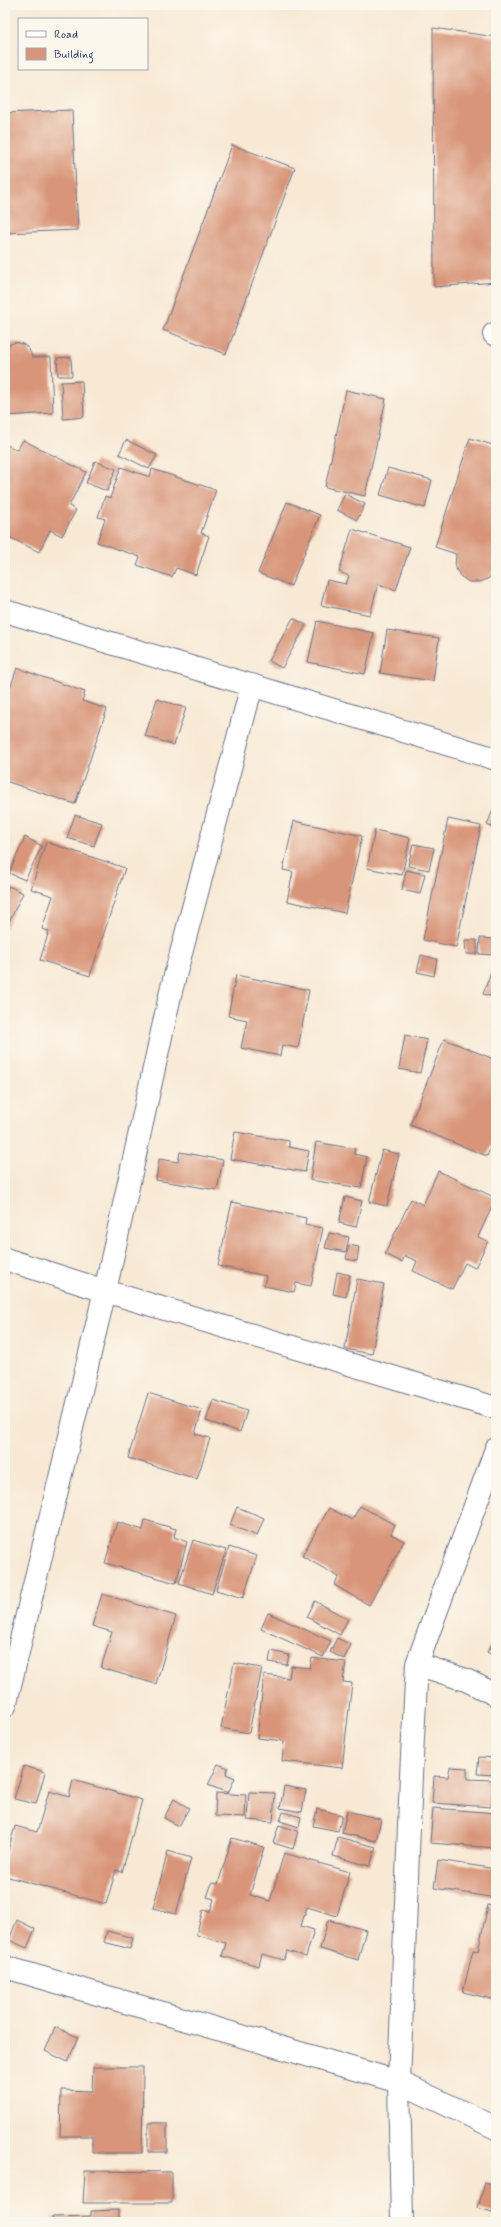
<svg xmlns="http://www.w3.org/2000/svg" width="501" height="2227" viewBox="0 0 501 2227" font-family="Mynerve,sans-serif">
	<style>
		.building { fill: #d89579 }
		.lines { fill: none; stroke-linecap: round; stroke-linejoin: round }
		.minor-casing { stroke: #687088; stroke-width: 24 }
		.minor { stroke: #fff; stroke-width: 22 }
	</style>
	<rect width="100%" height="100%" fill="#fbf7ec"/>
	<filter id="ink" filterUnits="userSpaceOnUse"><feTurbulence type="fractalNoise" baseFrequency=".025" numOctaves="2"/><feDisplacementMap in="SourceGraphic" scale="8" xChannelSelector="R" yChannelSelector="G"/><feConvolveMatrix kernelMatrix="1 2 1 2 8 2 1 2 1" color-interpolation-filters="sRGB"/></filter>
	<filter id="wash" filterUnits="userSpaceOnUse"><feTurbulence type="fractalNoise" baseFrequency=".012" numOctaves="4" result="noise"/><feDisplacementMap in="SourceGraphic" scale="16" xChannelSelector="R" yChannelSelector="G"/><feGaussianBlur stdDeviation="0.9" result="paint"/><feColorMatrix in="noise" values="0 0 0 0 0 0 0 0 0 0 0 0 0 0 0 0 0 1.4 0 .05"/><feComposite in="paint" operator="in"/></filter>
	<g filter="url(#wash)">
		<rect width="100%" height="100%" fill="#f8e9d5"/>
		<g id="blocks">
			<path class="building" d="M433,28L496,37V282L434,287Z
				M72,110L78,230L5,233V113Z
				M232,145L295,168L226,354L163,330Z
				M15,342L23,344L29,349L32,357H51L53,413L5,416V347Z
				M71,357L72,376H58L57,358Z
				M82,381L84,417L63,419L61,382Z
				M346,390L386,399L365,496L325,487Z
				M470,438L496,446V565L489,578L480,582H469L460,576L455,567L456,554L435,547Z
				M23,440L86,472L69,506L76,510L62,536L50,530L39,552L5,535V444L17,450Z
				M126,440L157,455L149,469L119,454Z
				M95,461L116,469L107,491L86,483Z
				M121,467L150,477L152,469L216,490L201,533L209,536L196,575L176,568L172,577L137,565L140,557L97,542L105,519L98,517L105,496L110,498Z
				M388,468L432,480L425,508L380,495Z
				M345,494L365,504L357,520L337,510Z
				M287,502L320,515L291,586L258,573Z
				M352,529L410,547L396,590L378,584L370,615L321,605L327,580L346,584L349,576L339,572Z
				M293,618L306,625L282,668L269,661Z
				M317,621L374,633L365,674L308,662Z
				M387,630L439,638L433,681L380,673Z
				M17,668L85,692L82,701L107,709L75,804L5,781V703Z
				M157,699L186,708L174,745L145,736Z
				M496,802V829L487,825Z
				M75,815L102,823L94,846L67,838Z
				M448,819L481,826L456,947L423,940Z
				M294,821L362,836L345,913L287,901L293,872L283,870Z
				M375,830L410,838L402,875L367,868Z
				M25,837L42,846L25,880L9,873Z
				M46,842L125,868L90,976L40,960L49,931L42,929L53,896L31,889Z
				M413,844L434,848L429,870L408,866Z
				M406,870L425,874L420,894L402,890Z
				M9,886L23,893L5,930V894Z
				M480,938L494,939L493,955L479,954Z
				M465,940H477V954H466Z
				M421,955L437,959L434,976L417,972Z
				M493,967L496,968V998L483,994Z
				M236,975L309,990L298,1048L282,1045L280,1056L241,1048L247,1020L228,1016Z
				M405,1035L427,1040L420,1073L399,1069Z
				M444,1039L496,1060V1135L487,1156L410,1125Z
				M5,1121L8,1122L6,1131H5Z
				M235,1132L289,1141V1147L309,1151L305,1172L230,1159Z
				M316,1142L355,1149L354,1154L367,1157L361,1188L310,1180Z
				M382,1150L399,1154L387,1206L369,1202Z
				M180,1152L223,1160L217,1190L156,1180L159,1159L178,1162Z
				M438,1171L496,1198L478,1237L488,1241L475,1268L465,1263L452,1289L413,1271L417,1261L405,1256L402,1262L385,1254L411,1199L423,1205Z
				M345,1197L362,1201L356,1227L339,1223Z
				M232,1202L306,1218L305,1225L323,1228L311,1286L296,1283L294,1292L264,1286L266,1276L218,1266Z
				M329,1233L349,1237L346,1252L325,1248Z
				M349,1245L359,1247L357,1261L346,1259Z
				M337,1272L350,1275L346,1297L333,1294Z
				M357,1279L384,1284L372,1354L345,1349Z
				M148,1393L202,1410L195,1434L210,1438L197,1479L128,1458Z
				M213,1400L247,1411L240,1432L206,1421Z
				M360,1506L395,1525L391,1534L404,1541L369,1605L334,1585L339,1577L302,1556L329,1508L352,1520Z
				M237,1507L264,1518L257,1536L230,1525Z
				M145,1520L176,1529L174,1537L187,1542L176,1583L105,1563L117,1522L143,1530Z
				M193,1540L226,1550L212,1594L179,1583Z
				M229,1547L257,1556L243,1598L216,1590Z
				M102,1594L176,1616L156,1684L101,1668L112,1632L92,1626Z
				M315,1601L348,1619L340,1635L307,1617Z
				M268,1613L331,1641L323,1657L261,1629Z
				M496,1636V1657L487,1652Z
				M337,1638L351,1645L344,1659L330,1652Z
				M271,1651L289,1655L287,1665L269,1662Z
				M312,1658L346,1662L343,1682L352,1683L342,1768L282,1761L284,1741L257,1738L264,1675L289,1678L291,1666L310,1668Z
				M234,1663L262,1668L249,1733L221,1728Z
				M479,1757L496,1758V1775L477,1774Z
				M218,1764L228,1768L226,1774L235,1778L228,1793L208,1785Z
				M24,1766L45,1772L36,1804L14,1799Z
				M450,1767L467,1768V1779L493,1780L491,1807L432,1803L434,1776L448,1777Z
				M73,1780L142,1800L122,1872L116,1870L106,1904L5,1876V1861L15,1826L37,1832L49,1791L69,1797Z
				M284,1786L306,1790L302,1812L280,1808Z
				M249,1792L275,1793L273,1822L247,1820Z
				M216,1793L246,1795L245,1817L215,1816Z
				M174,1799L189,1808L179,1826L164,1818Z
				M433,1808L496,1813V1848L430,1843Z
				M317,1809L342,1815L338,1831L313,1826Z
				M347,1811L381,1819L376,1841L342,1833Z
				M283,1812L301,1817L299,1827L280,1821Z
				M279,1825L298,1831L293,1849L273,1843Z
				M338,1837L376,1847L370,1866L333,1856Z
				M232,1838L264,1847L250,1895L270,1901L284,1853L350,1872L337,1916L307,1907L301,1926L314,1930L306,1957L287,1951L284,1960L262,1954L259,1966L222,1956L226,1943L196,1935L203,1910L210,1912L214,1899L207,1897L212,1883L218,1884Z
				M168,1851L191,1858L176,1914L153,1908Z
				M438,1860L496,1869V1898L434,1888Z
				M488,1905L496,1907V2000L463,1992L473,1950L478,1951Z
				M17,1920L35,1929L27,1948L9,1940Z
				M328,1920L366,1930L358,1960L320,1949Z
				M107,1931L133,1938L130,1949L104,1942Z
				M55,2027L78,2037L68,2062L45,2051Z
				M93,2067H143L142,2153H92V2136H60L61,2090L92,2091Z
				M148,2123H167V2152H148Z
				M85,2171L172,2172V2203H83Z
				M485,2182L496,2185V2213L478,2208Z
				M118,2210V2222H53L52,2217L91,2216V2211Z"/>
		</g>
	</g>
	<g filter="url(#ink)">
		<use href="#blocks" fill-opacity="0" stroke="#687088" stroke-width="1"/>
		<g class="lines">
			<defs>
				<path id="minor" d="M494,334H496
					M5,611L496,759
					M5,1259L105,1291L496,1408
					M417,1664L466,1680L496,1695
					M5,1706L105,1291L171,991L252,685
					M5,1967L399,2082L496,2128
					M402,2222L399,2082L411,1775L417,1664L496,1449"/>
			</defs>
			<use href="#minor" class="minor-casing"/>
			<use href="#minor" class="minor"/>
		</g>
	</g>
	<rect width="501" height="2227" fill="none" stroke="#fbf7ec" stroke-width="20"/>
	<rect x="18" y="18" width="130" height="52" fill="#fbf7ec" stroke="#a1a7b3"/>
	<rect x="26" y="31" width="20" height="6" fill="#ffffff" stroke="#a1a7b3"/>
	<text x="54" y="38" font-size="12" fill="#1b2f5e">Road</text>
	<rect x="26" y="48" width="20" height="12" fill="#d89579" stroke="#a1a7b3"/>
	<text x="54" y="58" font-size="12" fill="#1b2f5e">Building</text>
</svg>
